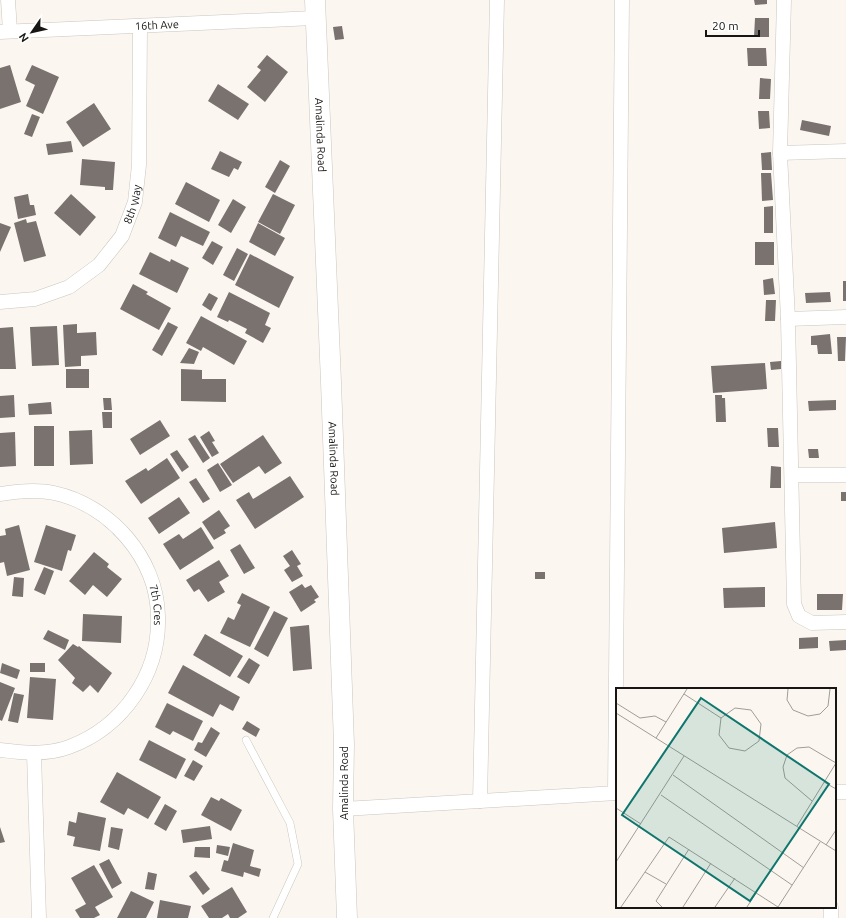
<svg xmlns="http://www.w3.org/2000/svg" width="846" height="918" viewBox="0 0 846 918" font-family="Ubuntu,sans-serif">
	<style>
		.building { fill: #79726f }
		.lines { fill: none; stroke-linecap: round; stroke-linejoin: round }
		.lane-casing { stroke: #c9c6bf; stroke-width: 8 }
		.street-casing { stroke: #c9c6bf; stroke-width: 15 }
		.secondary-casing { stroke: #c9c6bf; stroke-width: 21 }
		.lane { stroke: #fff; stroke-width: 7 }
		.street { stroke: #fff; stroke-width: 14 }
		.secondary { stroke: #fff; stroke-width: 20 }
		.labels { text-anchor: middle; stroke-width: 3; stroke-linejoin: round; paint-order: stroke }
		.street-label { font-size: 11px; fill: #171614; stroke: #fff }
		.inset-road { fill: none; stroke: #a09d98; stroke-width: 1 }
		.view { fill: #0f766e; fill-opacity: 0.15; stroke: #0f766e; stroke-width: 2 }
		.inset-edge { fill: none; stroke: #171614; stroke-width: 2 }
	</style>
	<rect width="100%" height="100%" fill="#fbf7f0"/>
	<path class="building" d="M754,0H767V4L755,5Z
		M755,18H769V37H754Z
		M342,26L344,39L335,40L333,27Z
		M747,48H766L767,66H748Z
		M267,55L288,72L265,102L247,87L261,70L257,67Z
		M10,65L21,102L0,109V68Z
		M32,65L59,77L43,114L26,106L35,85L25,80Z
		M760,78L771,79L770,99H759Z
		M218,84L249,104L238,120L208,101Z
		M94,103L111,129L83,147L66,122Z
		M758,111H769L770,128L759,129Z
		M32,114L40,117L32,137L24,134Z
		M802,120L831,126L829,136L800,130Z
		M71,141L73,152L48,155L46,144Z
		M220,151L242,162L238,170L234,168L229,177L211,169Z
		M771,152L772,170H762L761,153Z
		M82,159L115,162L113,190H105V187L80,185Z
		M280,160L290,166L275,193L265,187Z
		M761,173H771L773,200L762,201Z
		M186,182L220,200L209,222L175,204Z
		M28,194L30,205H34L36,215L18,219L14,197Z
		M71,194L96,217L80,236L54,213Z
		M273,194L295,205L280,234L258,222Z
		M233,199L246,207L231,233L218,225Z
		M773,206V233H764V207Z
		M170,212L210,232L203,246L181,236L176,247L158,238Z
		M26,219L27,223L36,221L46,256L24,262L14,223Z
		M0,223L11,227L0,252Z
		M258,223L285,238L275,256L249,242Z
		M212,241L223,247L213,265L202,258Z
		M755,242H774V265H755Z
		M237,248L248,254L234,281L223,275Z
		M150,252L170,262L171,259L189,268L177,293L139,274Z
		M250,254L294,277L279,308L235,285Z
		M773,278L775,294L764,295L763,280Z
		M843,281H846V301H843Z
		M133,284L148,292L146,294L171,308L159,330L120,309Z
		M229,292L270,313L265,325L271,328L263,343L245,333L247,329L229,320L228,322L217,317Z
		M830,292L831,302L806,303L805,293Z
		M209,293L218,298L211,311L202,305Z
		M766,300H776L775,321H765Z
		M201,316L247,341L234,365L203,347L201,351L186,343Z
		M168,322L178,327L162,356L152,350Z
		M77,324V333L96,332L97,355L81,356V366L65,367L63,325Z
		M57,326L59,365L32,366L30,327Z
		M13,327L16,369H0V328Z
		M830,334L832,354H818L817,345H811V336Z
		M837,337H846L845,361H838Z
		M189,348L199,352L194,364L180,363Z
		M781,361V369L771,370L770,362Z
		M765,363L767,389L713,393L711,366Z
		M66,369H89V388H66Z
		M181,369L202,370V379H226V402L181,401Z
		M14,395L15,417L0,418V396Z
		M715,395H722V398H725L726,422H716Z
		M103,398H111L112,410H104Z
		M836,400V410L809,411L808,401Z
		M51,402L52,414L29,415L28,404Z
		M102,412H112V428H103Z
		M160,420L170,436L140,455L130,439Z
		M34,426H54V466H34Z
		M767,428H778L779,447H768Z
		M92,430L93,464L70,465L69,431Z
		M209,431L215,441L212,442L219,453L212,457L200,437Z
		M15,432L16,466L0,467V433Z
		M195,435L210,458L203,463L188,439Z
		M263,435L282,463L265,474L259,466L233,483L220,464Z
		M808,449H818L819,458H809Z
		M177,450L189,467L182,472L170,454Z
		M167,458L180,478L141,504L125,481L146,468L148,471Z
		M218,463L232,485L220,492L207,470Z
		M771,466L781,467V488H770Z
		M290,476L304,497L255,529L236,500L249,492L253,499Z
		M196,478L210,499L203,503L189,482Z
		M841,492H846V501H841Z
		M179,497L190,513L159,534L148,518Z
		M219,510L230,526L224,530L226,533L214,540L202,522Z
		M775,522L777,548L724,553L722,528Z
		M19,525L30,570L7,576L4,562L0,563V536L6,535L5,529Z
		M46,525L76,535L71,551L68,550L62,571L34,562Z
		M201,527L214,548L180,570L163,544L179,534L183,539Z
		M240,544L255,568L244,574L230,550Z
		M292,550L301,564L297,566L303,576L292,582L284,570L290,566L283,556Z
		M94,552L109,564L107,567L122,579L107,597L93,585L85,595L69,581Z
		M219,560L229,576L219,582L225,592L208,602L199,589L194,592L186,580Z
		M44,567L54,571L45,595L34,590Z
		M535,572H545V579H535Z
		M14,577L24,578L23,597L12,596Z
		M302,584L305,588L311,585L319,597L314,600L316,602L301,612L289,592Z
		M765,587V607L724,608L723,588Z
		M242,593L270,607L250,647L220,633L228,617L234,620L241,605L237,603Z
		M817,594H843L842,610H817Z
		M274,611L288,618L268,657L254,649Z
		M83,614L122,616L121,643L82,641Z
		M309,625L312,669L293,671L290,627Z
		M48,630L69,640L65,650L43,639Z
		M205,634L243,656L230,677L193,655Z
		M818,637V648L799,649V638Z
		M846,640V650L830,651L829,641Z
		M73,644L78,647L79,646L112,673L98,693L90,685L83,692L72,683L75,678L58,660Z
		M249,658L260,665L249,684L237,677Z
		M2,663L20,670L17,679L0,673Z
		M30,663H45V672H30Z
		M183,665L240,697L233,711L220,704L213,717L168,693Z
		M30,677L56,679L53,720L27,718Z
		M0,682L15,688L2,721L0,720Z
		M14,693L24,695L18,723L8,721Z
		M167,703L203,721L193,741L173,731L170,735L155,727Z
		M247,721L260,729L256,737L242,729Z
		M211,727L220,733L206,757L194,750L198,742L202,743Z
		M149,740L186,759L176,779L139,760Z
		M193,760L203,766L194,781L184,776Z
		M117,772L161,797L148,819L128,808L124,815L100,802Z
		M211,797L219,801L221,798L242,810L231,831L201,815Z
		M165,804L177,811L166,831L154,824Z
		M78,812L106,818L100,851L73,846L75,837L67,835L69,821L76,823Z
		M210,826L212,839L183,843L181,830Z
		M0,827L5,842L0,843Z
		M111,827L123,829L119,850L108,847Z
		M233,843L254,850L250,866L261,869L259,877L244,872L243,877L221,871L224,860L228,861Z
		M217,845L230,847L228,856L216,853Z
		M195,847H210V858L194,857Z
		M109,859L122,883L112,889L99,864Z
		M94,865L113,897L95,907L100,915L94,918H80L75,910L86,904L71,878Z
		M196,871L210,889L203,895L189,876Z
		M148,872L157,874L154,890L145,889Z
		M232,887L247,912L238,918H230L228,914L222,918H209L201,906Z
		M131,891L154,902L146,918H117Z
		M160,900L191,906L188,918H157Z"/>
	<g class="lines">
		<defs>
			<path id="lane" d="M246,740L290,823L298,864L273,918"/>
			<g id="street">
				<path d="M8,0L10,31"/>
				<path d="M784,0L780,153L788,319L794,604L799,616L812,623L846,622"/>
				<path id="s1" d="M0,32L314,18"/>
				<path d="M780,153L846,151"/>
				<path id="s2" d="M0,302L35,299L69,287L99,265L122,236L135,202L139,165L140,26"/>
				<path d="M788,319L846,317"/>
				<path d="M792,475H846"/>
				<path id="s3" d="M0,494C18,491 36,489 54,493C110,505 157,558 158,616C160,674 123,727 69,747C47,755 23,753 0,750"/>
				<path d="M34,753L39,918"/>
				<path d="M835,792H846"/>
				<path d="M615,793L622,0"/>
				<path d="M480,801L497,0"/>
				<path d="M343,809L617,793"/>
				<path d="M831,907V918"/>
			</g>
			<g id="secondary">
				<path id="s4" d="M315,0L331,382L344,744L343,809L347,918"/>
			</g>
		</defs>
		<use href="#lane" class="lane-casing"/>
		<use href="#street" class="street-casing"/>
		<use href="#secondary" class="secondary-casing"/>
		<use href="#lane" class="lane"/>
		<use href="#street" class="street"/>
		<use href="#secondary" class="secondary"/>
	</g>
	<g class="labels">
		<g class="street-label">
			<text dy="4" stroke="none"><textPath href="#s1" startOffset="157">16th Ave</textPath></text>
			<text dy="4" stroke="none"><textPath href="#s4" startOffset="135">Amalinda Road</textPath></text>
			<text dy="4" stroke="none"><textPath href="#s2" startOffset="179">8th Way</textPath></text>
			<text dy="4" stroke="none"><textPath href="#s4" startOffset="459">Amalinda Road</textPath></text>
			<text dy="4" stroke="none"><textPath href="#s3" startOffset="216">7th Cres</textPath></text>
			<text transform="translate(344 783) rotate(-90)" y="4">Amalinda Road</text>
		</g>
	</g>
	<g transform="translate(616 688)">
		<rect width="220" height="220" fill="#fbf7f0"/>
		<path class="inset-road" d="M172,1L171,12L177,22L192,28L204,26L212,18L214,1M68,6L105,30L103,47L113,60L129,63L143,53L145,36L135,22L119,20L105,30M0,15L24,30L39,28L50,34M0,25L220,163M40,50L71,1M57,87L188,180M208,94L220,101M45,107L176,197M196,113L169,90L167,79L171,67L181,60L193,59L220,75M0,120L25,136M181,138L220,75M210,157L220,142M0,174L68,68M29,184L50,196M5,219L53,149L162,219M46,219L40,213L73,161M67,219L95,175M99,219L119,190M131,219L140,205M162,219L204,154"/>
		<path class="view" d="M85,10L213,96L134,213L6,127Z"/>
		<rect width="220" height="220" class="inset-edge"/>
	</g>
	<g transform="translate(32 32) rotate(236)" stroke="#ffffff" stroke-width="3" paint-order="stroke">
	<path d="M0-3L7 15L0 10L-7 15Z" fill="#171614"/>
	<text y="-6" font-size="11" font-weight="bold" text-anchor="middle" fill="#171614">N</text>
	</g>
	<path d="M706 30v6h53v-6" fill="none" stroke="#171614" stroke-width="2"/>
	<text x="712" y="30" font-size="12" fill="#171614" stroke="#ffffff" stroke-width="3" paint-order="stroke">20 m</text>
</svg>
